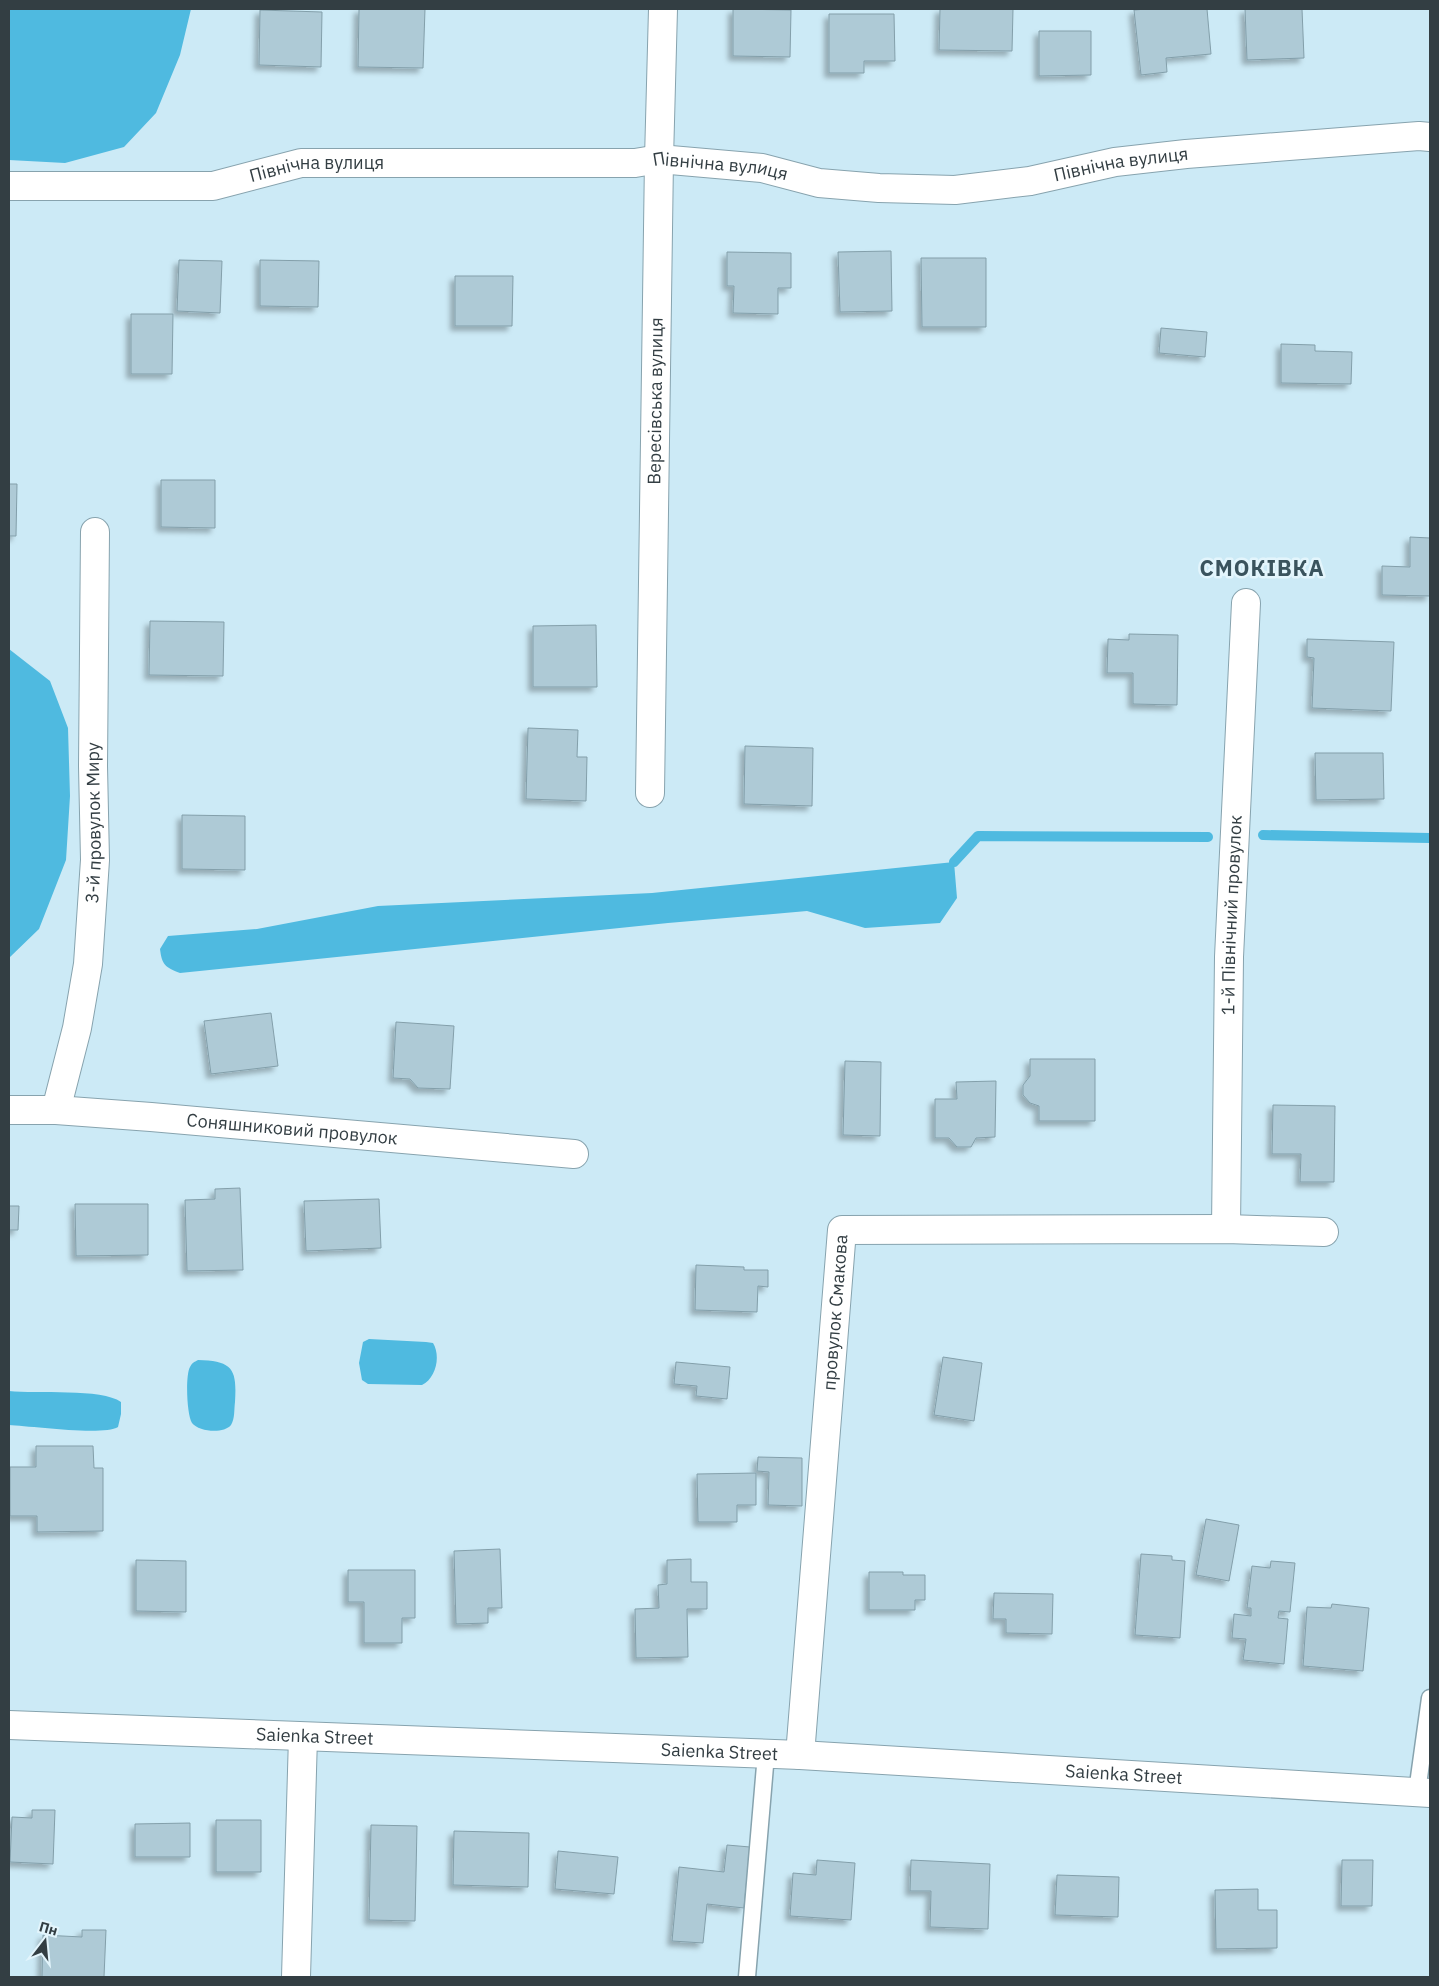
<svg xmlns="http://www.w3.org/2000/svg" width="1439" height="1986" viewBox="0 0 1439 1986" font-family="'IBM Plex Sans',sans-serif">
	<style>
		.water { fill: #4fbae0 }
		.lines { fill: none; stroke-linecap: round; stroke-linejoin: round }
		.stream { stroke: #4fbae0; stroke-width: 10 }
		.building { fill: #aecad6; stroke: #839faa; filter: url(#shadow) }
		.service-casing { stroke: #87a3ae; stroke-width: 19 }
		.minor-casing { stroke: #87a3ae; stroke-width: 30 }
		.tertiary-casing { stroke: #87a3ae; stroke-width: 30 }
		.service { stroke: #fff; stroke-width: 16 }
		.minor { stroke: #fff; stroke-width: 28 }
		.tertiary { stroke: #fff; stroke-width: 28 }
		.labels { text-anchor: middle; stroke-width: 5; stroke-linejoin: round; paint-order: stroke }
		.street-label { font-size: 18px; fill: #333e43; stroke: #e3f5fc }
		.district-label { font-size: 22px; font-weight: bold; letter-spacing: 1px; fill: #3a535d; stroke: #e3f5fc }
	</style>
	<defs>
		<filter id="shadow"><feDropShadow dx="-4.5" dy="4.5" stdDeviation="2.5" flood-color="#0004"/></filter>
	</defs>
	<rect width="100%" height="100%" fill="#cceaf6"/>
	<path class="water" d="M9,9H191L180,55L156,113L124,147L65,163L9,160Z
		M9,649L50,681L68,728L70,796L66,860L39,929L9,958Z
		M954,862L957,898L940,923L865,928L807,911L668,923L180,973C165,967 162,965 160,949L168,936L257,929L378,906L652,893Z
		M369,1339L426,1342L433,1343C441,1356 436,1378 422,1385L368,1384L362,1380L359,1363L363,1342Z
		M198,1360C233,1361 237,1369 235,1402C234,1409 235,1419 231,1425C224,1434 199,1432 192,1423C187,1416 185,1376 190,1367C192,1363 194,1362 198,1360Z
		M9,1391C36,1394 102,1388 121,1402V1414L118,1427C103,1436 30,1426 9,1425Z"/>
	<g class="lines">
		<path class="stream" d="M1263,835L1430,838
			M954,862L978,836L1208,837"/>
	</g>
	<path class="building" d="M359,9H425L423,68L358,67Z
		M733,9L791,10L790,57L733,56Z
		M940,9H1013L1012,51L939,50Z
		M1147,9H1207L1211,54L1166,58L1167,72L1141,75L1134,10Z
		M1245,9H1302L1304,58L1247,60Z
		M260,10L322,12L321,67L259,65Z
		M829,14H894L895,61H864V73H829Z
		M1039,31H1091V75L1039,76Z
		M891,251L892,311L840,312L838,252Z
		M727,252L791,253V288H778V314L733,313L734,286H727Z
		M921,258H986V327H922Z
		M179,260L222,261L220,313L177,311Z
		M260,260L319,261L318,307L260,306Z
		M455,276H513L512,326H455Z
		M131,314H173L172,374H131Z
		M1161,328L1207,332L1205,357L1159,353Z
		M1281,344L1315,345V351L1352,352L1351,384L1281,383Z
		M161,480H215V528L161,527Z
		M9,484H17L16,536H9Z
		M1410,537L1430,538V596L1382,595V566L1410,567Z
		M150,621L224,622L223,676L149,675Z
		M596,625L597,687H533V626Z
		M1129,634L1178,635L1177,705L1133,704V673H1107L1108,639L1129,640Z
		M1307,639L1394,642L1391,711L1312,708L1314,658L1307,657Z
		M528,728L578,730L577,757H587L586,801L526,799Z
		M745,746L813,748L812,806L744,804Z
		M1315,753H1383L1384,799L1316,800Z
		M182,815L245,816V870L182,869Z
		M271,1013L278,1066L211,1074L204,1021Z
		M396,1022L454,1026L450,1089L418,1088L410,1079L393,1078Z
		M1030,1059H1095V1121H1039V1106L1030,1103L1023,1095V1085L1030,1076Z
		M845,1061L881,1062L880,1136L843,1135Z
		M996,1081L995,1137L976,1138L971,1147H957L949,1138H935V1099H957L956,1082Z
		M1273,1105L1335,1106L1334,1182H1300L1301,1154H1272Z
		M240,1188L243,1270L187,1271L185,1200L215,1199V1189Z
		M379,1199L381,1248L306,1251L304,1201Z
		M75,1204H148V1255L76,1256Z
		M9,1206H19L18,1230H9Z
		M696,1265L744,1267V1270H768V1287L758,1286L757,1312L695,1310Z
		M943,1357L982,1363L974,1421L934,1415Z
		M676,1362L730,1367L727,1399L696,1396L697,1386L674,1384Z
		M36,1446H93L94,1468H103V1531L37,1532V1516H10V1467H36Z
		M758,1457L802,1458V1506L768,1505L769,1472L757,1471Z
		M756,1473V1505H737V1522H698L697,1474Z
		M1206,1519L1239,1525L1229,1581L1196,1575Z
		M500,1549L502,1608H488V1623L456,1624L454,1551Z
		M1141,1554L1172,1556V1560L1185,1561L1180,1638L1135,1635Z
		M691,1559V1582H707V1609H687L688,1657L636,1658L635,1609L659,1608L658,1585L667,1584V1560Z
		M136,1560L186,1561V1612L136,1611Z
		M1271,1561L1295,1563L1290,1612L1279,1611L1278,1618L1288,1619L1284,1664L1243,1660L1246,1639L1232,1638L1234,1614L1251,1616V1608H1247L1252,1566L1270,1568Z
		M348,1570H415V1618H402V1643H364V1602H348Z
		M869,1572H903V1575H925V1600H915V1610H869Z
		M994,1593L1053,1594L1052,1634L1006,1633V1619H993Z
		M1332,1604L1369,1608L1363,1671L1303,1666L1307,1607L1331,1608Z
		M32,1810H55L53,1864L10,1862L12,1817L32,1818Z
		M216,1820H261V1872H216Z
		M190,1823V1857H135V1824Z
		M371,1825L417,1826L415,1921L369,1920Z
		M454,1831L529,1833L528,1887L453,1885Z
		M727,1845L750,1847L744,1908L707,1904L703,1943L672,1941L679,1867L724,1872Z
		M558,1851L618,1857L614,1894L555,1889Z
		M817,1860L855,1863L851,1920L790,1916L793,1873L816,1875Z
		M911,1860L990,1864L988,1929L930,1927L931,1891H910Z
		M1342,1860H1373L1372,1906H1341Z
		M1057,1875L1119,1877L1118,1917L1055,1915Z
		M1258,1889V1910H1277V1948L1216,1949L1215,1890Z
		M82,1930H106L104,1977H42L43,1935L82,1937Z"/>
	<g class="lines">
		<defs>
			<path id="service" d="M1417,1792L1430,1698
				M747,1977L766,1754"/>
			<g id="minor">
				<path id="s1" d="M9,186H213L301,163H635L659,159L762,168L819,183L879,188L955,190L1030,181L1115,162L1186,154L1419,136L1430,137"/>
				<path id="s2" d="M650,793L659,159L663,9"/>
				<path id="s3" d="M9,1110H56L151,1117L574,1154"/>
				<path id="s4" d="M56,1110L77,1028L88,964L95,860L93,766L95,532"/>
				<path id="s5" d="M1226,1229L1229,957L1246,603"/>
				<path id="s6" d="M800,1755L842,1230L1226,1229L1324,1232"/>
				<path d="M296,1977L303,1737"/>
			</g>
			<g id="tertiary">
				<path id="s7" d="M9,1725L800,1755L1430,1793"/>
			</g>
		</defs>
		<use href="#service" class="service-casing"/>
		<use href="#minor" class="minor-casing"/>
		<use href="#tertiary" class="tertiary-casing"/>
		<use href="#service" class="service"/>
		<use href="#minor" class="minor"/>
		<use href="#tertiary" class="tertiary"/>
	</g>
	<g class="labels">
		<g class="street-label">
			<text dy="6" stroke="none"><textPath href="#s1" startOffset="1120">Північна вулиця</textPath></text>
			<text dy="6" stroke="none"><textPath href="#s1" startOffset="715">Північна вулиця</textPath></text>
			<text dy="6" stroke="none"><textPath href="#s1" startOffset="310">Північна вулиця</textPath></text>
			<text dy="6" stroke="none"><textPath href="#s2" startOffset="392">Вересівська вулиця</textPath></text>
			<text dy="6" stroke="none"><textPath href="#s4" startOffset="291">3-й провулок Миру</textPath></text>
			<text dy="6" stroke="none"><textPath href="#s5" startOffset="314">1-й Північний провулок</textPath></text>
			<text dy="6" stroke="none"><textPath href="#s3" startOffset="284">Соняшниковий провулок</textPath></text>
			<text dy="6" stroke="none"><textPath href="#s6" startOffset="444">провулок Смакова</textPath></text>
			<text dy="6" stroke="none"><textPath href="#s7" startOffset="306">Saienka Street</textPath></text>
			<text dy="6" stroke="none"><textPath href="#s7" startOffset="711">Saienka Street</textPath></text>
			<text dy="6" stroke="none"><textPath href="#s7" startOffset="1116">Saienka Street</textPath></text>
		</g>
		<g class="district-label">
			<text x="1262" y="576">СМОКІВКА</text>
		</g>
	</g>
	<rect width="1439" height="1986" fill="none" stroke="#333e43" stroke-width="20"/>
	<g transform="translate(45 1941) rotate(16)" stroke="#e3f5fc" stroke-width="4" paint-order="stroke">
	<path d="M0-4L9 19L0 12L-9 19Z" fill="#333e43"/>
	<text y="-8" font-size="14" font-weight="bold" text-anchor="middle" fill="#333e43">Пн</text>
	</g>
</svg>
